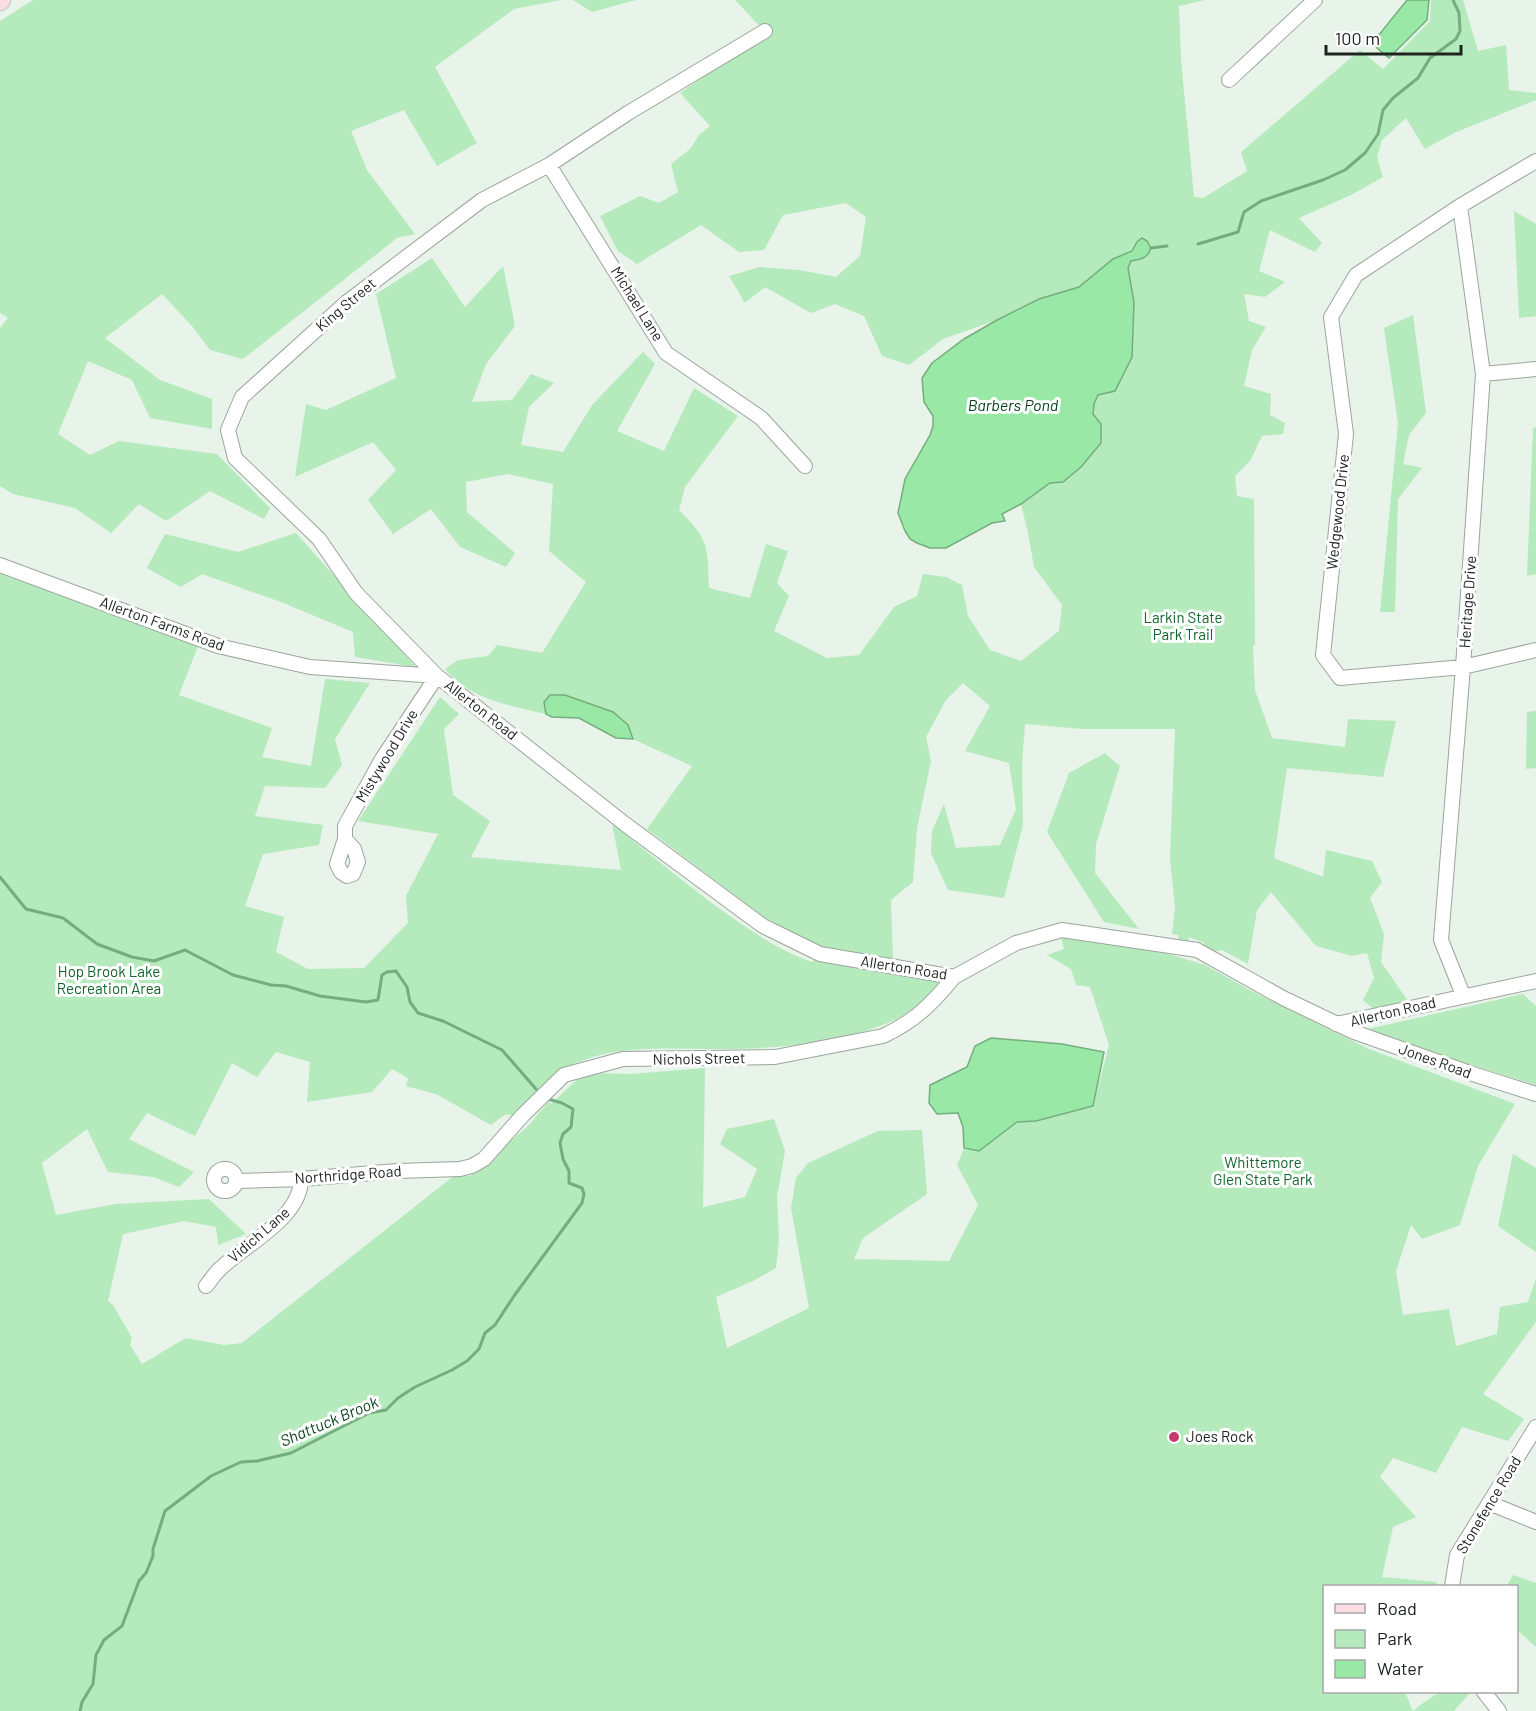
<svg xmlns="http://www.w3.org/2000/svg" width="1536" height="1711" viewBox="0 0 1536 1711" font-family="Barlow,sans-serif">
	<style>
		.green { fill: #b4eabc }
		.water { fill: #99e8a6; stroke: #75ad7e; stroke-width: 1.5 }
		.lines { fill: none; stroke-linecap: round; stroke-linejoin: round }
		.stream { stroke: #75ad7e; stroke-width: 3 }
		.minor-casing { stroke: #9ba59c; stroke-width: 16 }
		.major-casing { stroke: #cecfce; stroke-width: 21 }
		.minor { stroke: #fff; stroke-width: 14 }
		.major { stroke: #fddde4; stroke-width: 18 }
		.poi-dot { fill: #c6396b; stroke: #fff; stroke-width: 2 }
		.labels { text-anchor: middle; stroke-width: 6; stroke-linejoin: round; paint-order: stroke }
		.street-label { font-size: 15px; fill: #202421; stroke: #fff }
		.park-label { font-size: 15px; fill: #11662c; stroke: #fff }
		.poi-label { font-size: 15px; fill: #202421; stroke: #fff; text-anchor: start }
		.water-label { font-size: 16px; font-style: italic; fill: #023f16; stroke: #fff }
	</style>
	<rect width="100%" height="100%" fill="#e8f3ea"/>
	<path class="green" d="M33,0H561L514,9L435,67L477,143L437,166L404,110L351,131L367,170L415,234L397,238L243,359L210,350L192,326L162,294L105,338L160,380L212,399V429L150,418L132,380L88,361L58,434L90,455L119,441L217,454L270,508L264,519L210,491L166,521L139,504L111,533L75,508L13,494L0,486V328L8,318L0,313V21Z
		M573,0H636L592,12Z
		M735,0H1205L1179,6L1181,60L1194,197L1203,198L1247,171L1241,152L1360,50L1383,69L1430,21L1431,0H1463L1478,51L1506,45L1509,90L1536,93V100L1454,133L1425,149L1406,118L1382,140L1377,157L1383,177L1351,195L1299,218L1322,243L1315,252L1270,230L1259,271L1285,282L1265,297L1244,294L1249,321L1266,327L1252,350L1244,386L1271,394L1270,415L1285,423L1283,434L1262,436L1250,461L1235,476L1237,496L1254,499L1255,644L1253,647L1255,690L1272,738L1345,747L1348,719L1396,721L1383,777L1287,768L1274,858L1323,877L1326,850L1372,861L1382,882L1370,898L1384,934L1381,962L1408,1001L1376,1011L1363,1000L1374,978L1367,953L1352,956L1316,946L1271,892L1257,910L1248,964L1222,950L1214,952L1204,948V943L1189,937L1188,942L1179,940L1178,935L1172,934L1175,907L1170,858L1175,729H1083L1025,724L1022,765L1023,825L1004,898L948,890L931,853L932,831L944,804L956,848L1000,845L1016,809L1009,763L965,751L990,706L963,683L946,700L926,737L931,761L917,828L913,882L891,900L893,959L818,947L764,917L647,829L692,766L633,739L628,725L613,712L565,695L544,702L546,714C511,706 469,699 445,669L458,660L488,656L497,645L542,653L586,582L549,551L553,484L508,474L466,482L467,512L515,553L506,567L460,547L431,509L393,534L368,500L396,470L373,442L295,477L306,404L326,410L396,378L376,294L432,258L465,307L503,266L515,326L486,364L472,402L512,400L531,374L554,383L529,407L521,445L563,452L592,405L643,352L655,364L617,431L664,451L694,388L738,416L685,487L679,510C710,541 707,546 709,588L750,598L766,544L788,551L777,583L789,596L774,631L827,658L859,655L894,607L917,596L923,574L946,577L962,585L968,616L990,650L1021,661L1059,631L1062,605L1034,567L1028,533L1021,504L1050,483L1093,414L1094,404L1134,302L1128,268L1136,244L1132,251L1113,259L1079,287L1039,299L997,320L943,339L909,365L882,356L864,316L835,304L811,313L765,287L745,303L729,276L760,267L799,270L836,277L860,256L866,217L846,203L783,215L764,250L739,252L701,225L637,264L618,251L600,216L640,196L659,203L678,192L671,164L690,149L699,135L710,126L680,93L767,34Z
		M1514,211L1536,224V316L1519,318Z
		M1413,315L1426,413L1409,435L1403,464L1422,468L1398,499L1395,612H1380L1398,423L1384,328Z
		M1536,427V574L1527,576L1533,428Z
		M296,533L416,667L355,657L353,632L281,602L202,574L181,587L147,568L165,534L238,552Z
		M0,572L198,646L179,695L272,728L262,757L311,766L325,679L370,683L335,739L342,765L325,788L265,786L255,816L323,825L319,845L263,854L245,906L284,917L276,952L308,969L364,968L408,923L406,896L438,834L358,821L440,697L459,714L444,729L453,795L490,821L471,857L621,870L612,823C645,851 679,878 713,904C744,926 776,950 812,962L815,960L942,982C929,995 916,1008 900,1017C851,1043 767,1050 712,1049C662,1049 610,1044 564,1069C545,1080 529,1099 514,1116L506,1114L491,1125L436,1094L406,1086L408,1078L392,1069L372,1092L307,1102L310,1062L276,1052L257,1077L232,1063L195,1136L147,1113L129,1139L194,1172L179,1187L153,1177L108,1172L87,1129L42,1163L56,1215L116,1204L209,1199L246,1234L218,1245L216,1227L184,1221L123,1234L108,1301L113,1305L132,1338L130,1345L142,1364L186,1338L224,1345L242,1343L455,1175L470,1176L528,1126L549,1101L551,1104L584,1073L632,1074L705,1068L703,1207L745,1197L757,1169L720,1144L727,1129L774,1119L785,1151L777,1197L779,1239L776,1268L753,1281L716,1297L727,1348L809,1308L791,1208L796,1178L808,1163L878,1131L922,1130L927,1194L863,1238L854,1259L949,1261L978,1205L957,1165L964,1148L979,1151L1017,1122L1036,1121L1093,1106L1109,1045L1090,987L1076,985L1071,969L1047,955L1064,949L1061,938H1085L1169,954L1205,965L1248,989L1369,1049L1515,1104L1478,1166L1460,1225L1422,1239L1411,1225L1396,1271L1403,1315L1449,1309L1456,1346L1497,1334L1500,1307L1528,1302L1536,1278V1322L1483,1394L1524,1419L1508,1441L1462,1427L1436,1473L1393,1458L1380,1477L1416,1517L1393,1527L1382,1577L1437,1582L1436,1586H1324V1692H1405L1413,1711C1430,1698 1446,1682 1469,1694L1454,1711H0Z
		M1536,711V768L1526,769L1527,712Z
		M1105,753L1120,766L1096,844L1095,873L1139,929L1104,922L1047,832L1069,773Z
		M1523,994L1536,1006V1085L1443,1056L1368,1029Z
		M1513,1154L1536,1168V1252L1498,1226Z
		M1513,1575L1536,1583V1647L1517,1630L1516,1586H1507Z"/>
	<path class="water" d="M1407,0H1429L1427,20L1389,58L1377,48L1374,41Z
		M1142,238L1147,241L1151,248C1148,258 1141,259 1131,261L1128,268L1134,302L1132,357L1115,391L1098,395L1094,404L1093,414L1101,424V443L1081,467L1063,482L1050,483L1021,504L1002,514L1005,521L992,523L946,548H930L917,543L910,539L905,531L898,513L905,479L930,435L933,426V416L924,402L922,378L932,363L964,339L997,320L1039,299L1079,287L1113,259L1132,251L1137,242Z
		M550,695H565L613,712L628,725L633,739L616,738L579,718L552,717L546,714L544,702Z
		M991,1038L1062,1044L1104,1052L1093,1106L1036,1121L1017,1122L979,1151L964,1148L963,1127L958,1113L937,1114L929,1103L930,1085L967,1067L975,1046Z"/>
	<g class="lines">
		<path class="stream" d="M1198,244L1238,232L1244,212L1261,201L1323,180L1345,170L1365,153L1378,134L1383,110L1393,98L1418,78L1430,58L1456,39L1460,31L1459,13L1453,0
			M1151,248L1167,246
			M0,877L26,909L63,918L97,944L132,957L154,961L185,950L233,975L271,985L286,986L320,996L366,1002L378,1000L382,975L387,972L396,971L407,987L410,1002L418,1013L443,1021L502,1050L536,1089
			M80,1711L82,1702L93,1684L96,1655L104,1640L122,1626L139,1581L146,1573L153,1556V1549L165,1511L211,1476L241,1462L257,1461L291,1453L369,1413L386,1410L398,1398L415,1387L452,1370L467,1361L479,1349L485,1333L495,1325L514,1296L582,1203L584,1194L582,1188L569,1183V1171L563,1159L560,1143L563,1134L571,1127L573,1109L562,1103L548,1099"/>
		<defs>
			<path id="minor" d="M765,31L628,113L549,165L482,200L347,302L242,397L228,430L235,458L319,539L356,593L437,676L625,824L763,926L820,954L954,977L1016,943L1062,930L1197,950L1283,998L1354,1032L1473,1074L1536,1094
				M1229,80L1315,0
				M1536,161L1460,206L1356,275L1331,317L1346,434L1323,655L1340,678L1463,667L1536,650
				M549,165L666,353L761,418L805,466
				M1460,206L1483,374L1463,667L1441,940L1463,995
				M1483,374L1536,369
				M0,565L218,646L310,667L437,676
				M345,839L354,849L358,862L353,874L347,876L341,872L337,864L345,839V826L382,759L437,676
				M1336,1024L1536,981
				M214 1180a11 11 0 1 1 22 0a11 11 0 1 1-22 0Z
				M237,1181L301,1179L397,1171L460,1169L472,1166L484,1159L523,1115L564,1075L623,1059L775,1057L883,1036C915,1021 932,1004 954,977
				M206,1286C211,1280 215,1273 221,1268C246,1244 301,1218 301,1179
				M1489,1503L1536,1522
				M1452,1586L1457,1555L1536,1427
				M1484,1692L1499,1711"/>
			<path id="major" d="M0,1L1,0"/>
		</defs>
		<use href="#minor" class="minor-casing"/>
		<use href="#major" class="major-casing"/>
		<use href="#minor" class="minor"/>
		<use href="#major" class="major"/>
	</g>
	<circle class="poi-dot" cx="1174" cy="1437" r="6"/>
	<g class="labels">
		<g class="street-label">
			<text transform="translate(637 304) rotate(58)" y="5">Michael Lane</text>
			<text transform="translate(346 305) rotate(-40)" y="5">King Street</text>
			<text transform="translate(1338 512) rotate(-84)" y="5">Wedgewood Drive</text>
			<text transform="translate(1468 602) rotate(-86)" y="5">Heritage Drive</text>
			<text transform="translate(162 624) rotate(20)" y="5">Allerton Farms Road</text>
			<text transform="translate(481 710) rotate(38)" y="5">Allerton Road</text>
			<text transform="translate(387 756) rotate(-59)" y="5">Mistywood Drive</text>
			<text transform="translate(904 968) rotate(9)" y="5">Allerton Road</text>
			<text transform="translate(1393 1012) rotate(-13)" y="5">Allerton Road</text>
			<text transform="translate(699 1059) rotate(-1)" y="5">Nichols Street</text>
			<text transform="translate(1435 1061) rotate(20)" y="5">Jones Road</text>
			<text transform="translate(348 1175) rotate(-4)" y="5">Northridge Road</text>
			<text transform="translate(259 1235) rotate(-41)" y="5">Vidich Lane</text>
			<text transform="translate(1489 1505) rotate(-59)" y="5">Stonefence Road</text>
		</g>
		<g class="park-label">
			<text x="1183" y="623">Larkin State<tspan x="1183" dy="17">Park Trail</tspan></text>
			<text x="109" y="977">Hop Brook Lake<tspan x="109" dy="17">Recreation Area</tspan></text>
			<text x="1263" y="1168">Whittemore<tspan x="1263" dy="17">Glen State Park</tspan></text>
		</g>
		<g class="poi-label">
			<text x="1186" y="1442">Joes Rock</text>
		</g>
		<g class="water-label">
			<text x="1013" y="411">Barbers Pond</text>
			<text transform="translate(329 1421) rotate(-23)" y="6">Shattuck Brook</text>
		</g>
	</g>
	<rect x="1323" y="1585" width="195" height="108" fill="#ffffff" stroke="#a6a7a6" stroke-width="1.5"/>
	<rect x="1335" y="1604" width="30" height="9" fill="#fddde4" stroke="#a6a7a6" stroke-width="1.5"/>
	<text x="1377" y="1615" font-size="18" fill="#202421">Road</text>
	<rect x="1335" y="1630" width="30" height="18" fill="#b4eabc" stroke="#a6a7a6" stroke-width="1.5"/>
	<text x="1377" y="1645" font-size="18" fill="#202421">Park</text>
	<rect x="1335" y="1660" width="30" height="18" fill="#99e8a6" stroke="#a6a7a6" stroke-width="1.5"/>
	<text x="1377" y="1675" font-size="18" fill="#202421">Water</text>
	<path d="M1326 45v9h135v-9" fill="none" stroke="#202421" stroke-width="3"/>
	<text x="1335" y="45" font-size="18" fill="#202421" stroke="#ffffff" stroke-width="4.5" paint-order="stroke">100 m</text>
</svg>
